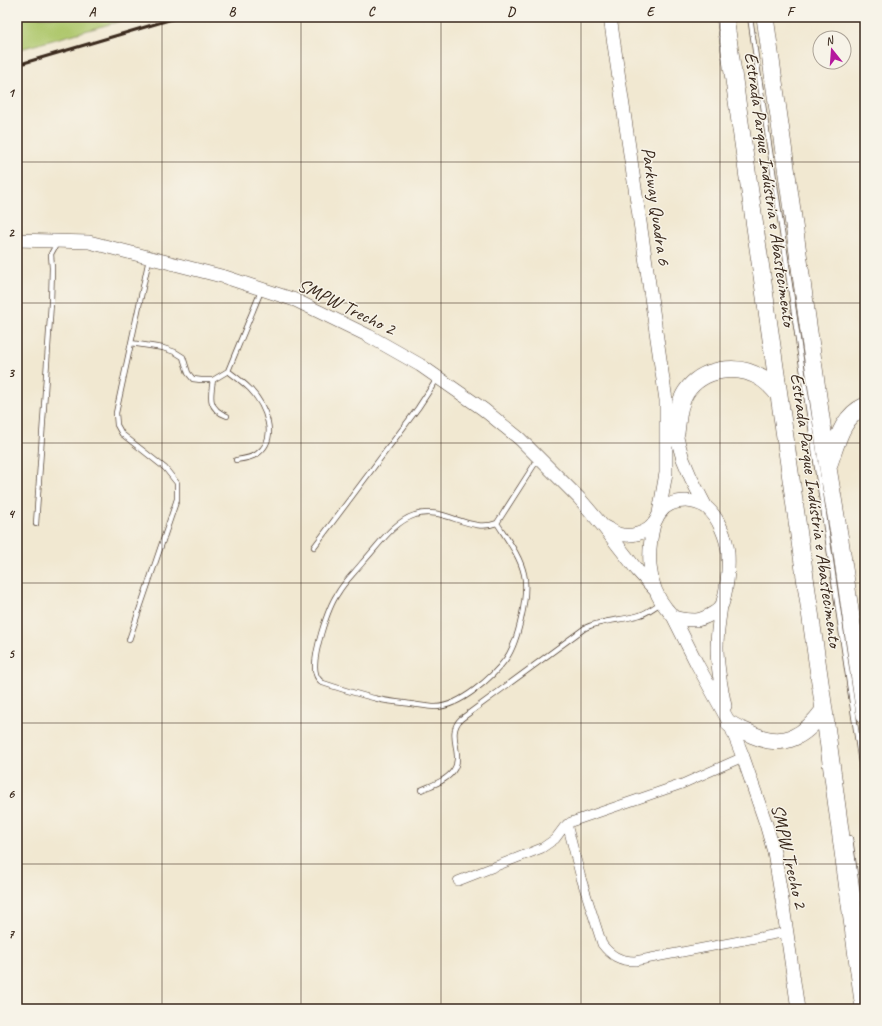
<svg xmlns="http://www.w3.org/2000/svg" width="882" height="1026" viewBox="0 0 882 1026" font-family="Caveat,sans-serif">
	<style>
		.green { fill: #aec76c; stroke: #747845 }
		.lines { fill: none; stroke-linecap: round; stroke-linejoin: round }
		.lane-casing { stroke: #564639; stroke-width: 6 }
		.street-casing { stroke: #564639; stroke-width: 10 }
		.secondary-casing { stroke: #564639; stroke-width: 14 }
		.highway-casing { stroke: #564639; stroke-width: 18 }
		.lane { stroke: #fff; stroke-width: 4.5 }
		.street { stroke: #fff; stroke-width: 9 }
		.secondary { stroke: #fff; stroke-width: 13 }
		.highway { stroke: #fff; stroke-width: 17 }
		.rail { stroke: #3b2a1e; stroke-width: 3 }
		.grid { fill: none; stroke: #3b2a1e; stroke-width: 1; stroke-opacity: 0.55 }
		.labels { text-anchor: middle; stroke-width: 3; stroke-linejoin: round; paint-order: stroke }
		.street-label { font-size: 19px; fill: #3b2a1e; stroke: #f7f3e8 }
		.neatline { fill: none; stroke: #3b2a1e; stroke-width: 1.5 }
		.grid-label { font-size: 13px; text-anchor: middle; font-weight: bold; fill: #3b2a1e }
	</style>
	<rect width="100%" height="100%" fill="#f7f3e8"/>
	<filter id="ink" filterUnits="userSpaceOnUse"><feTurbulence type="fractalNoise" baseFrequency=".025" numOctaves="2"/><feDisplacementMap in="SourceGraphic" scale="8" xChannelSelector="R" yChannelSelector="G"/><feConvolveMatrix kernelMatrix="1 2 1 2 8 2 1 2 1" color-interpolation-filters="sRGB"/></filter>
	<filter id="wash" filterUnits="userSpaceOnUse"><feTurbulence type="fractalNoise" baseFrequency=".012" numOctaves="4" result="noise"/><feDisplacementMap in="SourceGraphic" scale="16" xChannelSelector="R" yChannelSelector="G"/><feGaussianBlur stdDeviation="0.9" result="paint"/><feColorMatrix in="noise" values="0 0 0 0 0 0 0 0 0 0 0 0 0 0 0 0 0 1.4 0 .05"/><feComposite in="paint" operator="in"/></filter>
	<g filter="url(#wash)">
		<rect width="100%" height="100%" fill="#f1e8d1"/>
		<path class="green" d="M17,17H135L17,50Z"/>
	</g>
	<g filter="url(#ink)">
		<g class="lines">
			<defs>
				<path id="lane" d="M750,17L865,790
					M131,343L163,348L175,352L183,357L188,373L193,379L201,380H213L228,371L261,291
					M228,371C236,377 243,382 250,389C265,405 280,438 257,454C251,458 243,459 236,460
					M213,380C210,397 208,409 227,416
					M497,523C507,539 520,556 524,574C529,594 518,642 506,659C492,678 460,706 436,707C428,707 419,705 411,704C401,702 389,702 378,699C360,695 341,689 323,683C320,681 317,678 316,674C311,658 328,607 338,593C344,582 355,572 363,562C378,546 393,522 415,515C443,505 470,534 497,523L538,459
					M36,524L51,303L52,268L51,254L57,243
					M314,547L418,408L437,379
					M129,640L177,499V483L165,468L122,434L117,425L116,413L149,259
					M421,790C432,785 446,781 453,771C465,755 445,734 461,719L585,628C602,619 621,621 640,615C647,613 654,607 661,603
					M850,838L865,946"/>
				<path id="street" d="M567,824L581,878L602,944C611,956 620,961 635,961L787,932
					M458,881L542,848L555,839L564,827L571,822L682,784L743,757"/>
				<path id="secondary" d="M610,17L666,400V473L659,513
					M17,240L89,242L225,277L295,300L369,336L420,365L483,409L520,439L579,498L602,525L637,570L656,591
					M673,424L683,459L691,478L706,507
					M605,527C609,529 614,532 618,534C630,537 647,534 654,523C657,520 657,516 660,513C666,504 675,501 686,501C692,501 701,504 706,507C718,516 727,539 728,553C729,570 728,581 724,598C723,600 723,604 721,606C718,612 702,620 695,620C688,620 681,620 674,617C671,615 669,611 666,608C647,585 647,552 654,524
					M721,606C719,620 717,633 717,647C717,667 721,687 725,706
					M673,616L697,664L730,724L743,757L766,824L774,852L783,906L798,1009"/>
				<path id="highway" d="M725,17L824,710L864,1009
					M765,17L828,468L840,540L865,715
					M676,433C678,419 678,404 686,392C702,368 738,363 761,378C768,382 774,389 779,395
					M829,464C837,442 842,416 865,406
					M730,724C737,729 745,731 753,735C785,749 805,736 824,710"/>
			</defs>
			<use href="#lane" class="lane-casing"/>
			<use href="#street" class="street-casing"/>
			<use href="#secondary" class="secondary-casing"/>
			<use href="#highway" class="highway-casing"/>
			<use href="#lane" class="lane"/>
			<use href="#street" class="street"/>
			<use href="#secondary" class="secondary"/>
			<use href="#highway" class="highway"/>
			<path class="rail" d="M17,65L179,17"/>
		</g>
	</g>
	<path class="grid" d="M162,17V1009M301,17V1009M441,17V1009M581,17V1009M720,17V1009M17,162H865M17,303H865M17,443H865M17,583H865M17,723H865M17,864H865"/>
	<g class="labels">
		<g class="street-label">
			<text transform="translate(771 189) rotate(82)" y="7">Estrada Parque Indústria e Abastecimento</text>
			<text transform="translate(657 206) rotate(82)" y="7">Parkway Quadra 6</text>
			<text transform="translate(347 306) rotate(26)" y="7">SMPW Trecho 2</text>
			<text transform="translate(817 510) rotate(82)" y="7">Estrada Parque Indústria e Abastecimento</text>
			<text transform="translate(790 856) rotate(77)" y="7">SMPW Trecho 2</text>
		</g>
	</g>
	<rect width="882" height="1026" fill="none" stroke="#f7f3e8" stroke-width="44"/>
	<g transform="translate(832 50) rotate(343)"><circle r="19" fill="#f7f3e8" stroke="#aca397"/>
	<path d="M0-3L7 15L0 10L-7 15Z" fill="#b5179e"/>
	<text y="-6" font-size="11" font-weight="bold" text-anchor="middle" fill="#3b2a1e">N</text>
	</g>
	<rect x="22" y="22" width="838" height="982" class="neatline"/>
	<g class="grid-label">
		<text x="92" y="16">A</text>
		<text x="232" y="16">B</text>
		<text x="371" y="16">C</text>
		<text x="511" y="16">D</text>
		<text x="650" y="16">E</text>
		<text x="790" y="16">F</text>
		<text x="11" y="97">1</text>
		<text x="11" y="237">2</text>
		<text x="11" y="377">3</text>
		<text x="11" y="518">4</text>
		<text x="11" y="658">5</text>
		<text x="11" y="798">6</text>
		<text x="11" y="938">7</text>
	</g>
</svg>
